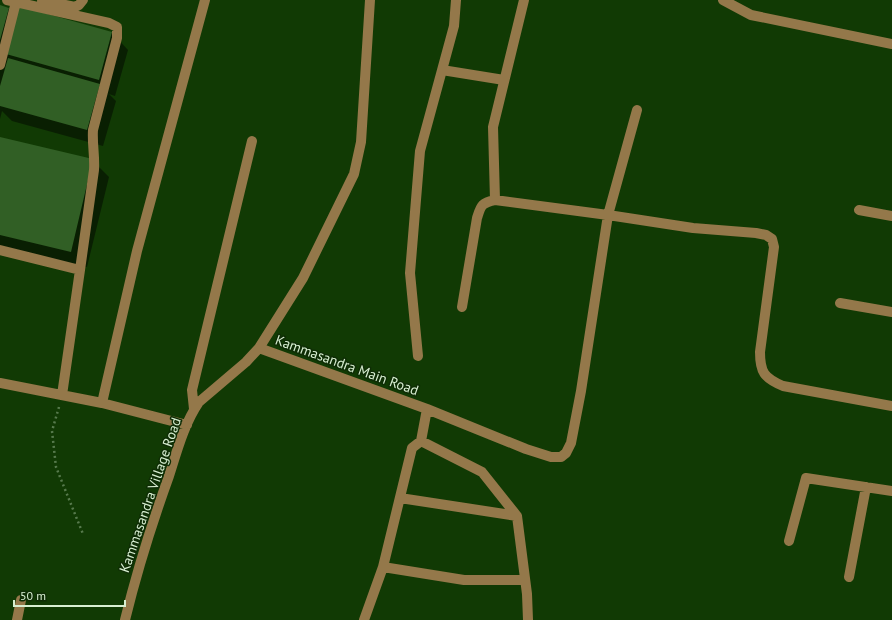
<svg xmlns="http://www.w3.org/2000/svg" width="892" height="620" viewBox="0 0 892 620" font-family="'PT Sans',sans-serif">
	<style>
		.shadow { fill: #0007 }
		.building { fill: #315f25 }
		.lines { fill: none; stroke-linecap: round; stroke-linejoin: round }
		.path { stroke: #577a4d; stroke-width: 2.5; stroke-dasharray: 2 3; stroke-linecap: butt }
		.minor { stroke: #94784a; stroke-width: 10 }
		.labels { text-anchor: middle; stroke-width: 3; stroke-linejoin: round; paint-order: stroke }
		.street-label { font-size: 14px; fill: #d8efd2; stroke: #0f2d06 }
	</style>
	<rect width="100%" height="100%" fill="#113a04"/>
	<path class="shadow" d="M0,6L9,8L17,17L20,8L112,33L128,50L115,96L109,94L116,101L103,146L12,121L2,111L0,119Z
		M0,138L92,160L109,177L87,267L0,247Z"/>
	<path class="building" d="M0,5L9,8L0,40Z
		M19,6L112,32L99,80L6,54Z
		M8,58L100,84L87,130L0,106V86Z
		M0,137L93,159L71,252L0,235Z"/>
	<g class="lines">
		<path class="path" d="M59,407L52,431L56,467L83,534"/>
		<path class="minor" d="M7,0L109,23L117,27V38L93,130C92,144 95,156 94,170L80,270
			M42,0L75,7L79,5L83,0
			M723,0L751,15L892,44
			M0,65L16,2
			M442,70L504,80
			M495,200L493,127L524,0
			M859,210L892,216
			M0,250L80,270L62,395
			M840,303L892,312
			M462,307L477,218C481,206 481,203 495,200L608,215L637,110
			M259,348L427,409L421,441L482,472L517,516L527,594L528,620
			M418,356L410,273L420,151L454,26L456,0
			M0,383L102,403L187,425
			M102,403L137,251L205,0
			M194,409L192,390L252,141
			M427,409L526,449L551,457H561L566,453L571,443L581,391L608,215L693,228L756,233L766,235L772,239L774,247L760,352C760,372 764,378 783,386L892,406
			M400,498L517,516
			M789,541L806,478L892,491
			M383,567L464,580H525
			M849,577L866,487
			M17,620L21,600
			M125,620C137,571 152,523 169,476C177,451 184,424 199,402L246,362L259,348L303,278L354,174L361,142L370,0
			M364,620L383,567L412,448L421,441"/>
	</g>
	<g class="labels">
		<g class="street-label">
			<text transform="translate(347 365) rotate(20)" y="5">Kammasandra Main Road</text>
			<text transform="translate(150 495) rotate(-71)" y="5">Kammasandra Village Road</text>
		</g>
	</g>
	<path d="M14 600v6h111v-6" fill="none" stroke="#d8efd2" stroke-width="2"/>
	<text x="20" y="600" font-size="12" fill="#d8efd2" stroke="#0f2d06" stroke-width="3" paint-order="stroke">50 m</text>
</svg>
